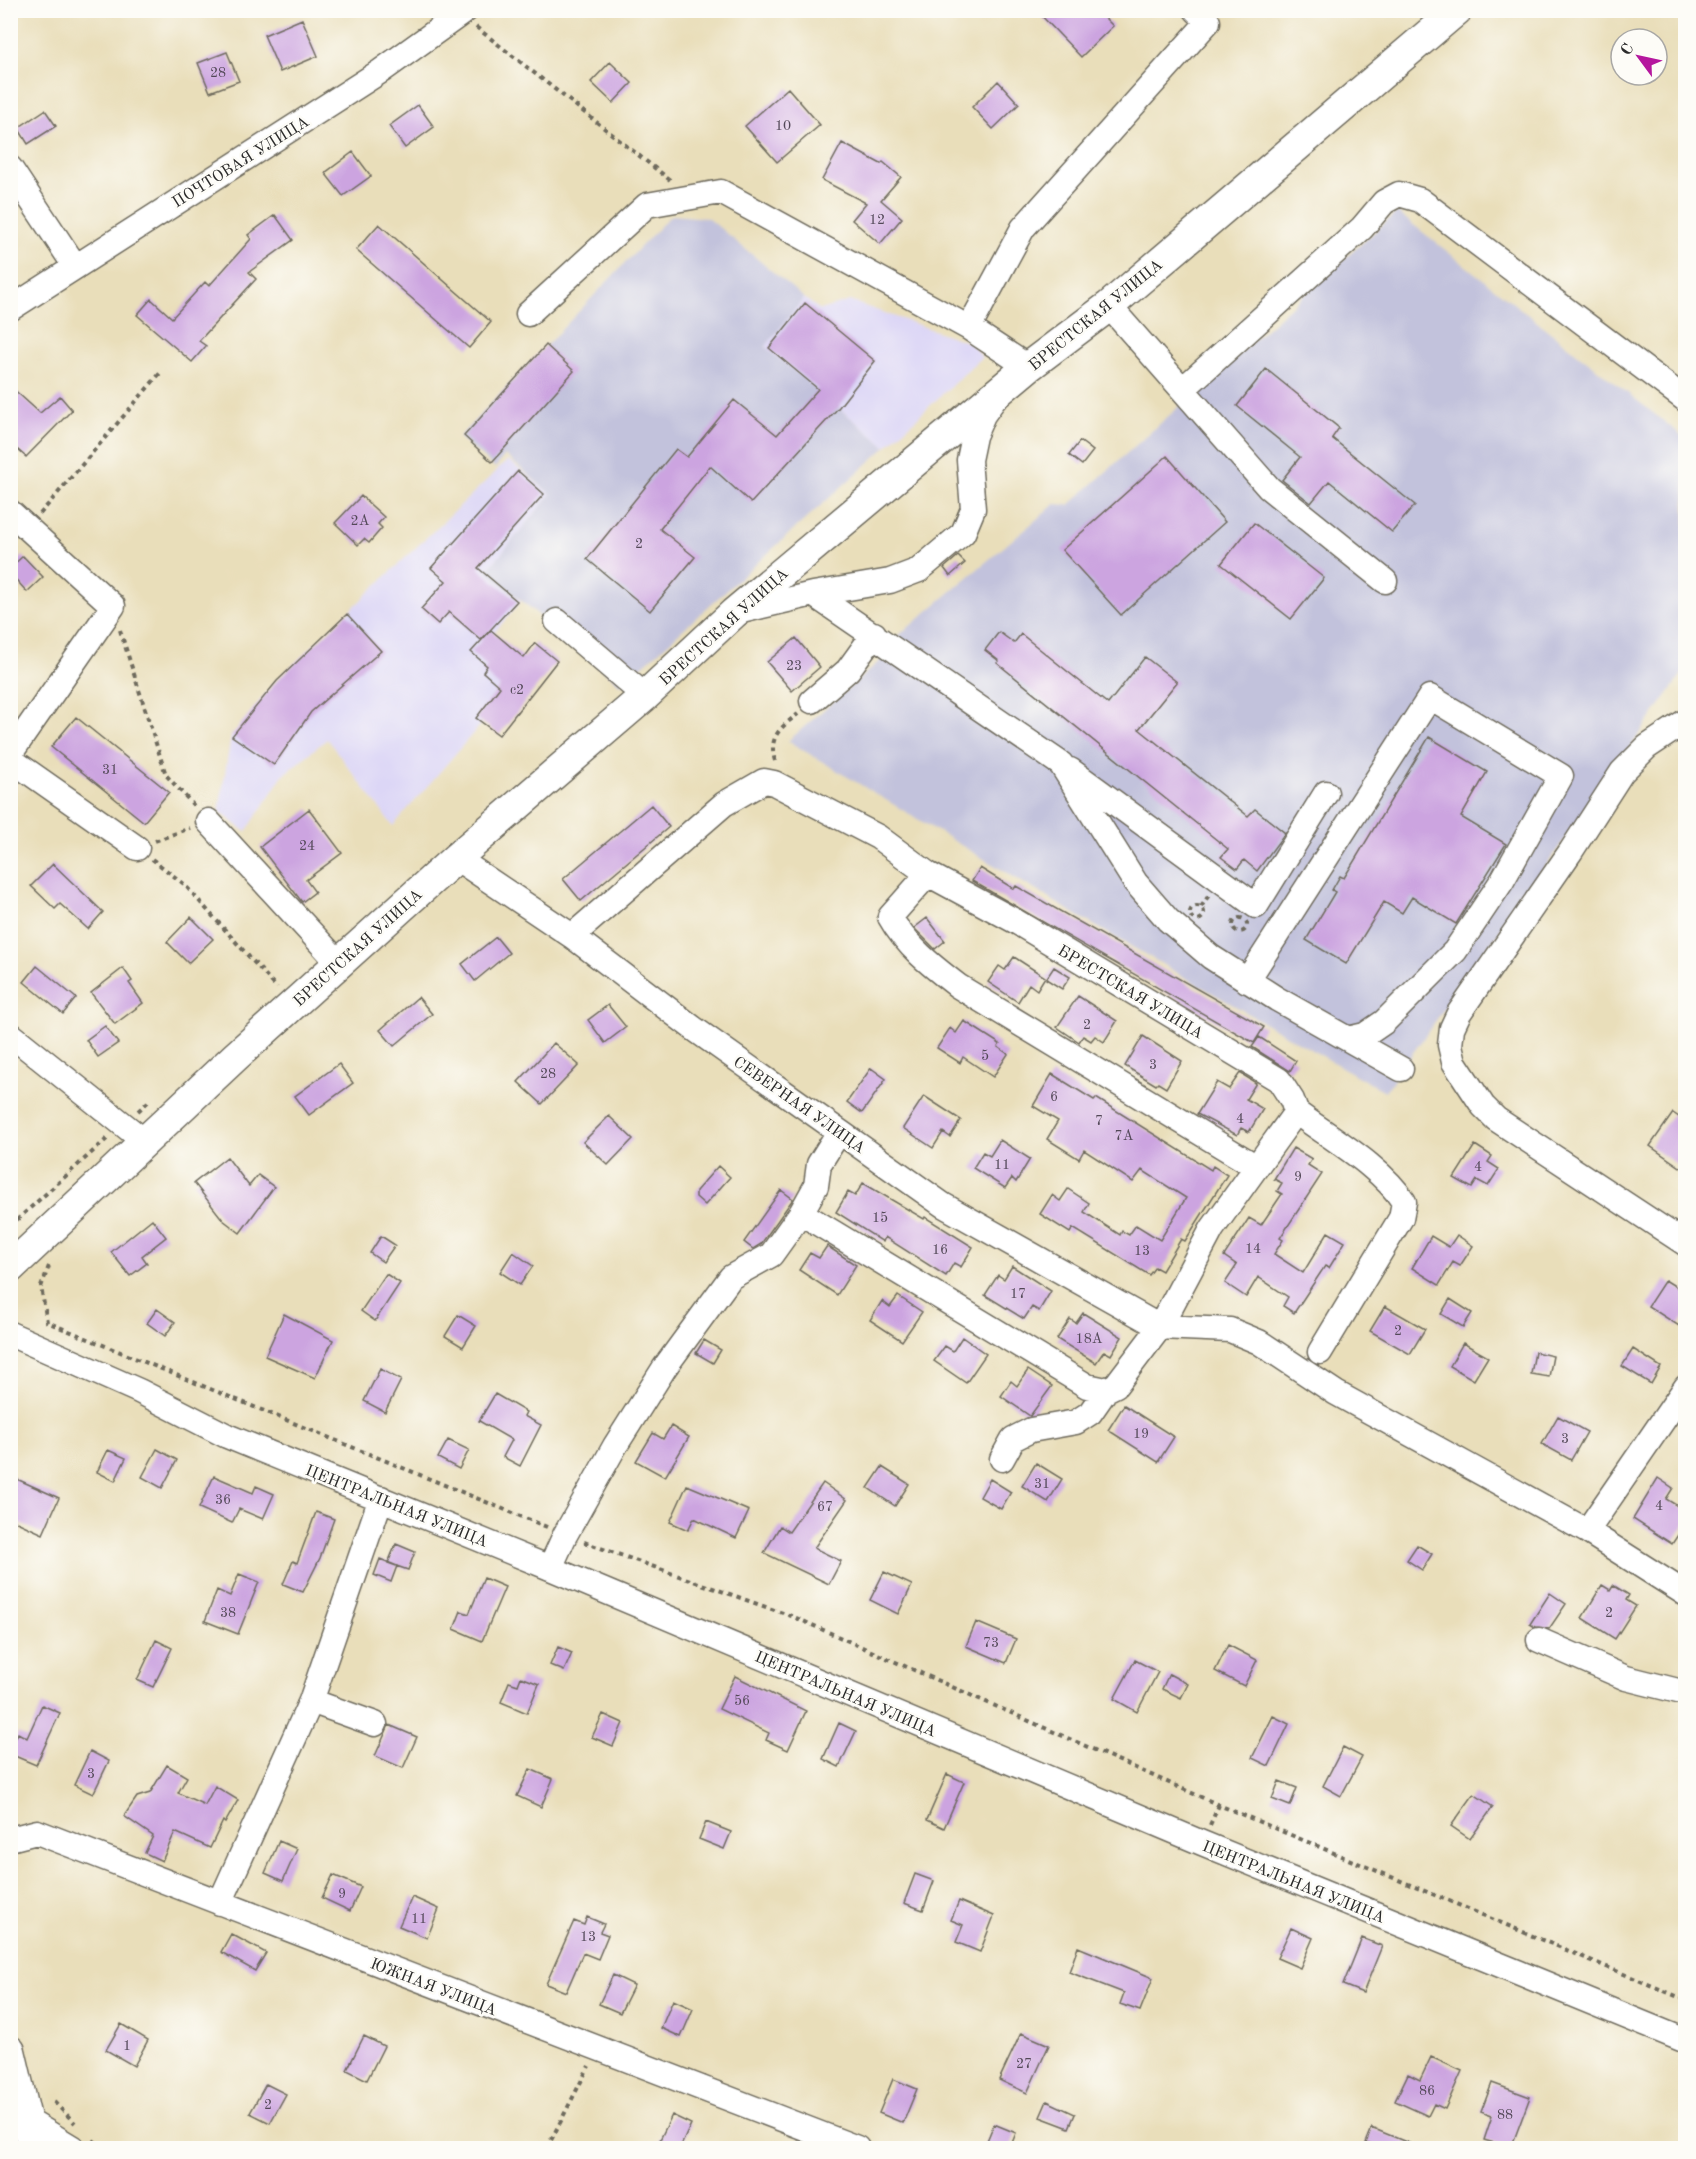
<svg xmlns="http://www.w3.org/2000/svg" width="1696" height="2159" viewBox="0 0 1696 2159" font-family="'Old Standard TT',serif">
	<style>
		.built { fill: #dcd6f6 }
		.industrial { fill: #c2c2dc }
		.building { fill: #cca4e0 }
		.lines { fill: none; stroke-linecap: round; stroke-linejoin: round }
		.minor-casing { stroke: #6e6a5d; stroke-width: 27 }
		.major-casing { stroke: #6e6a5d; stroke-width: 33 }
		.path { stroke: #6e6a5d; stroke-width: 4; stroke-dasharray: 4.5 4.5; stroke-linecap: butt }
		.minor { stroke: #fff; stroke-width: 24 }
		.major { stroke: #fff; stroke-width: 30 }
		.labels { text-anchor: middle; stroke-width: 5; stroke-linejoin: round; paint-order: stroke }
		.number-label { font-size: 14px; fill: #534958 }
		.street-label { font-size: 16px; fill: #2b2b2b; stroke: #fdfcf7 }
	</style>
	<rect width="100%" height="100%" fill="#fdfcf7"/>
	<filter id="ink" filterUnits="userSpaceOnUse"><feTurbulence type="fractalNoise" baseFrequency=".0167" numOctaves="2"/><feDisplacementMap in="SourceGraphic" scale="12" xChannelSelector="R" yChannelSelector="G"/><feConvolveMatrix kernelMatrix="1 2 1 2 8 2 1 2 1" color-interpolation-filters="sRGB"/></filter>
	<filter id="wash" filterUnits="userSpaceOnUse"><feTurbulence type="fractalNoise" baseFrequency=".008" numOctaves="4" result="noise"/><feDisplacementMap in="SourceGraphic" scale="24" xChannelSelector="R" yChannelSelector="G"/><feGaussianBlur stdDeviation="1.35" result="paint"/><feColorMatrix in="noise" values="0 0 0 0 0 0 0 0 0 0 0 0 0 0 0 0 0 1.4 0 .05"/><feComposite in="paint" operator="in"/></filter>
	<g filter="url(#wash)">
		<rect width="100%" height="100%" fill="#e9deba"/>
		<path class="built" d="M804,298L820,310L850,301L970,343L982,357L886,447L765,347Z
			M508,460L551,494L487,571L521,601L494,633L523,657L476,718L482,723L393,826L327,739L283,775L246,832L219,811L231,736L276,681Z"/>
		<path class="industrial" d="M1397,212L1685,438V670L1385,1092L1085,920L788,741L888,654L897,637L1055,504L1069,505Z
			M671,215L708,218L804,298L765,347L886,447L621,685L487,571L551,494L505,455L495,468L459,437Z"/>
		<g id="blocks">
			<path class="building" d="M1036,10H1097L1113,26L1081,57Z
				M302,19L318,56L280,72L264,35Z
				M227,52L239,81L210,92L198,63Z
				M610,62L632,83L613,103L591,82Z
				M998,81L1019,104L993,129L972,107Z
				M788,88L820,125L777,162L745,126Z
				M418,105L434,127L405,148L389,126Z
				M45,110L56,126L28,144L18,128Z
				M842,143L881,164L883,162L901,177L881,200L902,218L880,244L852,220L866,203L822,180Z
				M353,152L371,176L343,196L325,173Z
				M275,215L293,240L249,272L256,279L199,341L206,346L192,362L137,315L151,299L172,318L205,282L209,286L251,239L248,235Z
				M379,224L491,322L469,348L356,250Z
				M805,303L875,361L839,407L751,503L710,466L660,529L695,557L650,611L587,559L676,449L687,457L734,400L777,435L818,389L769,348Z
				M546,345L574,371L492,462L464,436Z
				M1266,369L1339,428L1332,438L1415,505L1392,532L1329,481L1311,503L1282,480L1300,457L1237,406Z
				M10,386L40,413L60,396L72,410L26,457L10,443Z
				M1080,441L1093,451L1082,465L1069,455Z
				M1167,456L1225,522L1121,615L1062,550Z
				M518,471L544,494L478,568L517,601L481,640L449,612L438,624L421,609L446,581L431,568Z
				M361,496L384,517L378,524L382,528L369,543L364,539L358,545L335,523Z
				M1254,523L1324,578L1291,619L1221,564Z
				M23,556L43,577L27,592L10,573V568Z
				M958,556L965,563L950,576L944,568Z
				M347,614L381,651L311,712L274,765L232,736L277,681Z
				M491,630L524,658L535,643L557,661L499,735L476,718L500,687L483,672L487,666L471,652Z
				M999,632L1014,643L1021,634L1108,704L1145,657L1177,682L1139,729L1248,816L1255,809L1285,833L1257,871L1244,860L1237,869L1221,857L1228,849L997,663L999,661L985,650Z
				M796,638L820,667L792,691L767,662Z
				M76,717L169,792L144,822L51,747Z
				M1429,737L1487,772L1461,817L1506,844L1456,924L1412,897L1402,913L1384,902L1346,964L1306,940L1335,892L1332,890L1340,876L1344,878Z
				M651,805L669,827L581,901L563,879Z
				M309,809L342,853L306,880L315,892L302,902L260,847Z
				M53,864L103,912L88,929L60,904L55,909L31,886Z
				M980,868L1014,889L1016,886L1264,1027L1254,1043L972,881Z
				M191,917L213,939L188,963L167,942Z
				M927,918L945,941L935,949L914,928Z
				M496,937L509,953L475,981L462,964Z
				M1014,957L1045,977L1037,990L1029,984L1018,1002L988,982L999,966L1005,970Z
				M37,966L76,998L63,1014L24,982Z
				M1054,967L1070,977L1062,989L1046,979Z
				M123,968L132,981L129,983L143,1003L115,1024L91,993Z
				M1078,996L1117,1021L1104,1042L1095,1036L1091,1041L1083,1036L1079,1042L1057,1027Z
				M418,997L432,1014L394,1046L380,1030Z
				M608,1005L626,1027L605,1043L588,1020Z
				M964,1021L1000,1044L998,1047L1008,1054L993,1077L963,1057L960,1063L937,1048L950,1028L956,1033Z
				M105,1026L118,1043L98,1057L86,1040Z
				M1143,1036L1182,1061L1166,1088L1158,1083L1156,1085L1125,1066Z
				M1259,1037L1296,1061L1290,1071L1252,1047Z
				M554,1043L579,1065L542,1104L518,1082Z
				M339,1064L353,1083L309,1115L295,1096Z
				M871,1068L886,1079L862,1113L847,1102Z
				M1240,1073L1256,1083L1246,1099L1263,1109L1249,1132L1241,1128L1237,1135L1197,1114L1217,1082L1229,1089Z
				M1052,1074L1094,1100L1096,1098L1211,1170L1213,1166L1227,1175L1185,1241L1181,1239L1162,1271L1155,1267L1149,1275L1073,1228L1070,1233L1040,1214L1052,1195L1060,1201L1068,1189L1089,1203L1084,1212L1120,1235L1122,1231L1129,1235L1136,1225L1160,1240L1186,1198L1142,1170L1133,1182L1084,1150L1079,1159L1047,1139L1058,1121L1033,1106Z
				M924,1096L961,1120L950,1137L943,1132L933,1148L903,1128Z
				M1673,1113L1686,1122V1171L1650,1146Z
				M609,1116L633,1139L608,1165L583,1142Z
				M1000,1140L1030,1159L1016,1182L1012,1178L1005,1188L973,1168L983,1152L990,1156Z
				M1475,1145L1492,1156L1488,1162L1499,1169L1488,1186L1477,1180L1472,1188L1454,1178Z
				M1293,1148L1312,1159L1308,1165L1322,1174L1280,1238L1283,1240L1274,1254L1303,1273L1328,1232L1345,1242L1329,1268L1325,1266L1294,1313L1283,1306L1288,1297L1258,1277L1246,1297L1225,1283L1237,1265L1224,1256L1249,1218L1261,1225L1282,1194L1277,1191L1282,1183L1274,1179Z
				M227,1157L249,1186L258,1175L274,1187L240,1233L223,1220L194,1183Z
				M718,1166L730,1177L705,1205L696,1197V1191Z
				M863,1183L924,1219L925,1217L973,1247L961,1267L954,1263L946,1276L885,1237L883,1242L836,1212L848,1192L855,1196Z
				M781,1190L793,1199L761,1244L753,1249L744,1242Z
				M152,1219L166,1237L142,1256L147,1263L130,1276L111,1252Z
				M1457,1235L1473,1246L1460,1266L1453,1262L1439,1285L1412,1268L1431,1236L1449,1247Z
				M381,1236L395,1245L383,1262L370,1253Z
				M827,1246L856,1265L837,1295L799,1270L810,1253L819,1258Z
				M513,1252L533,1266L520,1285L500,1272Z
				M1012,1266L1051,1291L1039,1311L1032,1307L1024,1319L985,1295L998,1275L1004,1279Z
				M386,1274L400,1283L375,1321L361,1311Z
				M1665,1280L1686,1293V1315L1679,1326L1648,1306Z
				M898,1296L922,1312L902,1341L870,1320L882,1301L890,1307Z
				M1450,1299L1472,1313L1463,1327L1441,1314Z
				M1385,1306L1425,1329L1410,1354L1370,1331Z
				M157,1309L175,1322L165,1336L147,1323Z
				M1083,1313L1122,1337L1111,1355L1104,1351L1096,1363L1057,1339L1070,1319L1076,1323Z
				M284,1314L333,1340L315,1378L265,1356Z
				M458,1315L476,1326L463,1347L445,1336Z
				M962,1337L986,1354L966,1383L934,1361L945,1346L953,1351Z
				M704,1340L721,1350L713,1363L696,1353Z
				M1463,1343L1488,1357L1474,1380L1450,1366Z
				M1633,1349L1661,1367L1651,1384L1622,1366Z
				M1535,1352L1553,1356L1549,1377L1531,1374Z
				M380,1369L401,1380L385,1412L364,1401Z
				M1028,1370L1052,1386L1030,1416L1001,1396L1011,1381L1017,1386Z
				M495,1394L526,1412L524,1416L541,1425L520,1466L503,1457L512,1440L479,1421Z
				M1124,1405L1174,1437L1158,1462L1108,1430Z
				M1558,1416L1587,1432L1571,1460L1542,1444Z
				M671,1426L689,1437L665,1477L636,1461L653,1433L663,1439Z
				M448,1440L469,1450L459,1469L438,1458Z
				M157,1449L177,1460L162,1488L142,1477Z
				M108,1450L126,1458L115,1481L97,1472Z
				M1036,1463L1062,1479L1048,1502L1022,1486Z
				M882,1467L909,1484L895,1506L868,1488Z
				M10,1476L59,1498L43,1534L10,1519Z
				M214,1476L253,1493L256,1486L274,1494L263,1519L239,1509L232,1523L199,1508Z
				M1658,1478L1673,1488L1666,1499L1686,1511V1523L1672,1544L1633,1519Z
				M990,1479L1011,1492L1001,1509L980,1497Z
				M823,1483L847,1500L814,1548L841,1561L829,1584L764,1553L780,1526L789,1532Z
				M687,1485L749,1511L736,1538L694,1518L688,1530L670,1522Z
				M316,1512L334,1519L320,1558L303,1592L283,1584L293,1561L297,1563Z
				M396,1544L415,1552L408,1570L388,1563Z
				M1417,1545L1432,1554L1422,1570L1407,1560Z
				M380,1559L397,1566L391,1582L374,1575Z
				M884,1572L912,1585L898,1614L870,1600Z
				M239,1574L259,1582L238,1634L205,1621L217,1590L230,1596Z
				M484,1578L505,1587L482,1641L454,1629L461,1611L469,1614Z
				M1602,1585L1610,1590L1613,1585L1629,1595L1626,1600L1636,1606L1615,1639L1582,1618Z
				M1550,1593L1566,1604L1549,1629L1535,1627L1530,1624Z
				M976,1622L1016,1639L1006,1663L966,1646Z
				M156,1640L172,1648L153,1687L137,1680Z
				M1228,1645L1257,1660L1244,1686L1215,1671Z
				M558,1647L572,1653L564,1671L550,1665Z
				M1135,1660L1158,1672L1137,1712L1114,1699Z
				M1169,1674L1188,1684L1181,1698L1162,1689Z
				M735,1676L806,1711L788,1750L766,1740L769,1733L719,1709Z
				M521,1677L539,1684L527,1713L501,1702L509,1682L518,1685Z
				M42,1705L60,1713L36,1765L10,1754V1749L18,1733L27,1738Z
				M603,1714L623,1723L613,1746L592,1737Z
				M1273,1716L1289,1724L1269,1766L1252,1758Z
				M839,1723L856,1731L839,1767L823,1759Z
				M389,1725L417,1737L403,1768L375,1756Z
				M1343,1747L1362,1757L1341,1796L1323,1786Z
				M90,1751L109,1761L93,1794L74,1785Z
				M167,1765L187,1777L178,1793L205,1805L215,1786L238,1800L225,1823L223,1821L210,1848L175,1832L162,1861L145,1853L153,1836L124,1816L137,1797L150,1793Z
				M530,1769L553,1779L541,1807L517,1796Z
				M947,1774L964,1782L944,1828L927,1820Z
				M1279,1781L1297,1788L1290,1806L1272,1799Z
				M1474,1794L1493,1807L1470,1839L1451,1826Z
				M706,1822L731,1832L724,1849L699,1839Z
				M279,1841L297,1849L283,1881L265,1873Z
				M915,1874L934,1881L923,1910L904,1903Z
				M333,1875L361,1887L350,1911L322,1898Z
				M412,1897L439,1909L427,1938L399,1926Z
				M959,1901L994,1916L980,1952L956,1942L963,1925L951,1920Z
				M587,1917L604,1924L600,1932L608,1935L598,1959L583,1953L566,1992L546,1984L574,1921L584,1925Z
				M1291,1928L1313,1938L1300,1968L1277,1958Z
				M231,1934L266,1953L255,1971L221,1952Z
				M1362,1938L1382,1946L1363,1993L1343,1985Z
				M1078,1947L1153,1978L1140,2011L1120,2004L1124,1993L1069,1972Z
				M613,1975L634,1985L620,2013L599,2004Z
				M673,2000L693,2009L681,2037L661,2028Z
				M121,2024L148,2040L134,2066L106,2050Z
				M1021,2033L1049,2045L1027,2093L999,2080Z
				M364,2036L384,2046L367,2080L347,2070Z
				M1431,2057L1462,2071L1445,2109L1434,2104L1428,2116L1395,2101L1408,2074L1420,2080Z
				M893,2079L917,2089L903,2123L879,2113Z
				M1492,2083L1530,2097L1511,2148L1484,2140L1492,2116L1481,2112Z
				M266,2084L286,2094L270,2123L250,2113Z
				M1047,2101L1075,2114L1069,2128L1040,2117Z
				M672,2115L691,2124L680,2148H656Z
				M994,2124L1016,2133L1010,2148H984Z
				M1372,2128L1421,2148H1379L1366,2143Z"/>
		</g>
	</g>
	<g filter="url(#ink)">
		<use href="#blocks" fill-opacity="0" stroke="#6e6a5d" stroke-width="1.5"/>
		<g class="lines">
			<defs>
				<path id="minor" d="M10,168L75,266
					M1109,306L1269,488L1385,581
					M10,309L381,71L466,10
					M528,314L647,205L721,192L969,328L1028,367
					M969,328L1023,228L1208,22L1196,10
					M1183,389L1362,228L1384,202L1399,194L1420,200L1686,400
					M10,512L113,606L10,754
					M813,594L1061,764L1135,882L1168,920L1211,957L1277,999L1401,1069
					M737,612L813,594L890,581L919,570L963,533L973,509L969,460L974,436L983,415L993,401
					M557,621L645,696
					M812,701L848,670L874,634
					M1686,721L1647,747L1622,772L1571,851L1459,1013L1452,1028L1450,1045L1454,1062L1483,1106L1496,1119L1686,1244
					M10,759L137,848
					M1070,770L1256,906L1326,793
					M208,821L339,963
					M456,858L572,936L693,1028L943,1205L1160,1327L1230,1330L1259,1342L1336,1393L1587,1531L1686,1594
					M928,874L890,917C906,946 932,966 958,986L1255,1166
					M572,936L724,804L764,781L774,783L878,837L928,874L1015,921L1279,1080L1292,1100L1296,1112L1212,1229L1160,1327L1116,1385L1106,1390L1087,1386L801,1213
					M1247,981L1430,697L1561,776L1502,881L1455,951L1384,1022L1365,1035L1348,1039
					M10,1034L144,1141
					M1296,1112C1329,1137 1382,1167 1404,1202L1401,1218L1320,1352
					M10,1334L139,1391L227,1436L550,1568L1202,1843L1686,2041
					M1002,1459L1013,1439L1031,1430L1076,1422L1090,1413L1106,1390
					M1587,1531L1686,1387
					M550,1568L565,1535L615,1446L665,1367L731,1277L771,1255L801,1213L816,1186L819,1164L839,1132
					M1539,1640L1626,1678L1686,1693
					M311,1701L375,1724
					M10,1839L37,1832L857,2148
					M220,1903L311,1701L381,1498
					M27,2120L73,2148"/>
				<path id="major" d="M10,1268L235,1057L456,858L645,696L734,613L1028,367L1109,306L1457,10
					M10,2051L33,2148"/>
			</defs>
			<use href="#minor" class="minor-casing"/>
			<use href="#major" class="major-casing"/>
			<path class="path" d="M476,27L670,180
				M40,514L162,371
				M120,630L166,775L196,808
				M775,761C768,737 780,728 798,714
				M155,841L190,828
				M152,859L184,884L277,988
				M1190 913a7 7 0 1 1 14 0a7 7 0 1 1-14 0Z
				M1201,907L1209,895
				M1233 925a7 7 0 1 1 14 0a7 7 0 1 1-14 0Z
				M138,1111L150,1100
				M10,1226L108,1138
				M49,1266L41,1287L47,1322L547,1527
				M584,1542L794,1617L1219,1805L1686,2000
				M1210,1825L1219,1805
				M54,2102L75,2123
				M93,2140L101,2148
				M547,2148L589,2066"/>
			<use href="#minor" class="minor"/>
			<use href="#major" class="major"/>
		</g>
	</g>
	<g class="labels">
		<g class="number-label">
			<text x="218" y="77">28</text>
			<text x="783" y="130">10</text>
			<text x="877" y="224">12</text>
			<text x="360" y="525">2А</text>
			<text x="639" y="548">2</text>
			<text x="794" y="670">23</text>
			<text x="517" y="694">с2</text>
			<text x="110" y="774">31</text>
			<text x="307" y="850">24</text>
			<text x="1087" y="1029">2</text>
			<text x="985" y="1060">5</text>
			<text x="1153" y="1069">3</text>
			<text x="548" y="1078">28</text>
			<text x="1054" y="1101">6</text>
			<text x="1240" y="1123">4</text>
			<text x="1099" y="1125">7</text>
			<text x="1124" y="1140">7А</text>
			<text x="1002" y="1169">11</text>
			<text x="1478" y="1171">4</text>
			<text x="1298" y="1181">9</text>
			<text x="880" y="1222">15</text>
			<text x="1253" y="1253">14</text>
			<text x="940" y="1254">16</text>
			<text x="1142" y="1255">13</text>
			<text x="1018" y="1298">17</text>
			<text x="1398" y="1335">2</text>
			<text x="1089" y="1343">18А</text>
			<text x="1141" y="1438">19</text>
			<text x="1565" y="1443">3</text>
			<text x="1042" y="1488">31</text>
			<text x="223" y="1504">36</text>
			<text x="1659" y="1510">4</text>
			<text x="825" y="1511">67</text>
			<text x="228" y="1617">38</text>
			<text x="1609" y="1617">2</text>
			<text x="991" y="1647">73</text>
			<text x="742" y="1705">56</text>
			<text x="91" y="1778">3</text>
			<text x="342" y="1898">9</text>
			<text x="419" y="1923">11</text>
			<text x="588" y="1941">13</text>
			<text x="127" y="2050">1</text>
			<text x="1024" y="2068">27</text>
			<text x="1427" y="2095">86</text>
			<text x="268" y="2109">2</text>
			<text x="1505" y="2119">88</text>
		</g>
		<g class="street-label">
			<text transform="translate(240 161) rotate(-32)" y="6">ПОЧТОВАЯ УЛИЦА</text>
			<text transform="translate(1095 314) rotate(-39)" y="6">БРЕСТСКАЯ УЛИЦА</text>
			<text transform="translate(723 626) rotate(-42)" y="6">БРЕСТСКАЯ УЛИЦА</text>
			<text transform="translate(357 947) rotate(-42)" y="6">БРЕСТСКАЯ УЛИЦА</text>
			<text transform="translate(1131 991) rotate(31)" y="6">БРЕСТСКАЯ УЛИЦА</text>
			<text transform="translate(800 1104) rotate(35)" y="6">СЕВЕРНАЯ УЛИЦА</text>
			<text transform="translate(397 1505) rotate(22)" y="6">ЦЕНТРАЛЬНАЯ УЛИЦА</text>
			<text transform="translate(846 1693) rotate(23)" y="6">ЦЕНТРАЛЬНАЯ УЛИЦА</text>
			<text transform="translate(1294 1881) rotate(22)" y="6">ЦЕНТРАЛЬНАЯ УЛИЦА</text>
			<text transform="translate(434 1986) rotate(21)" y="6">ЮЖНАЯ УЛИЦА</text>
		</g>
	</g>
	<rect width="1696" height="2159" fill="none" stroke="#fdfcf7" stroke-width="36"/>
	<g transform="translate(1639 57) rotate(303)"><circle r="28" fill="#fdfcf7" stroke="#a9a8a5" stroke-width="1.5"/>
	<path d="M0-4.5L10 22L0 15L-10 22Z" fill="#b5179e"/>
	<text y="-9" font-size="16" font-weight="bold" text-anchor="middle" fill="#2b2b2b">С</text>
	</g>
</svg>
